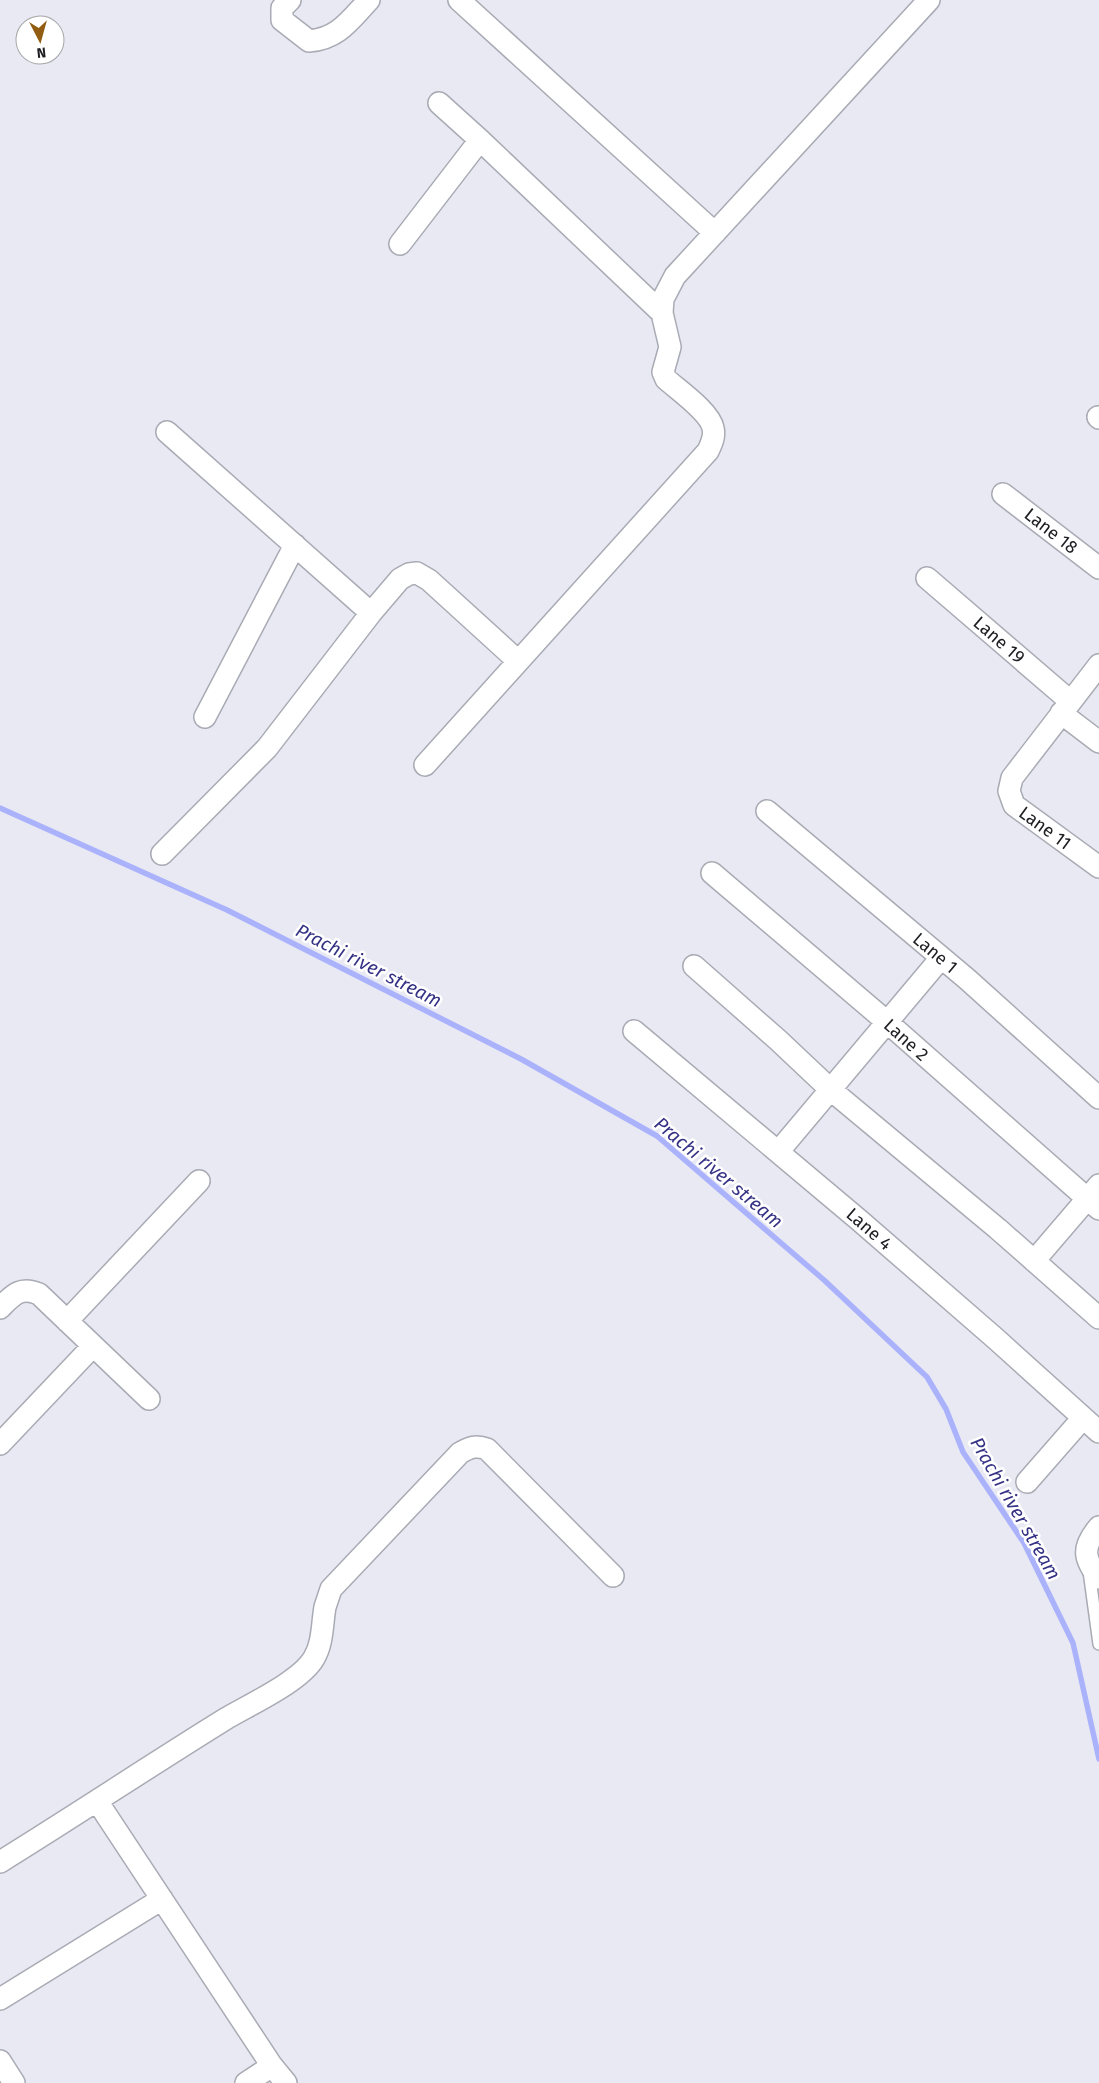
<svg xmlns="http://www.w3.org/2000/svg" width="1099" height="2083" viewBox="0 0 1099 2083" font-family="'Fira Sans',sans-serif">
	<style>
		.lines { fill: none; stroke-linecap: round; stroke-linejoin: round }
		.stream { stroke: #abb2fc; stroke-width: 5.5 }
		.lane-casing { stroke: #a9abb4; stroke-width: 14 }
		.street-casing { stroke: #a9abb4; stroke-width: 24 }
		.lane { stroke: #fff; stroke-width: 11 }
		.street { stroke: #fff; stroke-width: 21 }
		.labels { text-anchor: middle; stroke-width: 5; stroke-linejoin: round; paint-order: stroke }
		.street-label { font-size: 18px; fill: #202024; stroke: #fff }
		.water-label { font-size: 19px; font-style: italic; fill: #353285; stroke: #fff }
	</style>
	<rect width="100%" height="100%" fill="#e8e9f3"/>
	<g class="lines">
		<path class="stream" d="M0,808L227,910L521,1059L657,1136L824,1280L927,1377L946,1409L963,1452L1024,1543L1073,1643L1099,1759"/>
		<defs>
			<path id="lane" d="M1089,1571L1099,1644"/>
			<path id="street" d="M290,0L282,8V20L309,41C338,39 350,20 369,0
				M459,0L715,233
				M439,103L480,140L662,313
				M400,244L480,140
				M1098,417L1099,418
				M167,432L371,613
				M1003,494L1099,568
				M927,578L1070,701
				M1099,665L1012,778L1009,791L1014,805L1099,867
				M1061,713L1099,742
				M205,717L295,545
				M425,765L708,451C712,443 715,436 713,428C710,412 678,390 666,379L663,372L670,347L662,313L663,299L675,276L929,0
				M767,811L967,979L1099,1098
				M162,854L267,748L371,613L400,579L409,574L417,573L429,580L518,661
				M712,873L887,1022L1099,1209
				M694,966L778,1040L831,1090L998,1229L1099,1318
				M634,1031L859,1220L996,1339L1099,1432
				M778,1152L941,958
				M1034,1261L1099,1185
				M0,1308C13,1295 20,1286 39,1294L149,1399
				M67,1321L199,1181
				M0,1444L93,1346
				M1027,1482L1083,1418
				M1099,1527C1082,1547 1083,1558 1099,1578
				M97,1801L272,2066L286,2083
				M0,1862C76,1815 151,1765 227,1718C251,1704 301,1681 314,1658C323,1643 322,1624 325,1607C327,1601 329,1595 331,1589L460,1453C470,1447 476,1445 487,1449L613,1576
				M0,1999L162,1899
				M0,2061L14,2083
				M246,2083L272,2066"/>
		</defs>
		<use href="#lane" class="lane-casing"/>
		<use href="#street" class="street-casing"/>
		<use href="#lane" class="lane"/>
		<use href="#street" class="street"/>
	</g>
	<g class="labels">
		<g class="street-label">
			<text transform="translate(1051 531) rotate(38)" y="6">Lane 18</text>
			<text transform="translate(999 640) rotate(41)" y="6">Lane 19</text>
			<text transform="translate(1045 828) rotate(36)" y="6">Lane 11</text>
			<text transform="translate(935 953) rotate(40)" y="6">Lane 1</text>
			<text transform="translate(906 1040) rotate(42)" y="6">Lane 2</text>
			<text transform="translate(869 1229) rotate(41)" y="6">Lane 4</text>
		</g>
		<g class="water-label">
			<text transform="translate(369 965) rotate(27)" y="7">Prachi river stream</text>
			<text transform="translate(719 1172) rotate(40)" y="7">Prachi river stream</text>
			<text transform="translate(1016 1508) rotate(60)" y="7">Prachi river stream</text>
		</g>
	</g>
	<g transform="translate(40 40) rotate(174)"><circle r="24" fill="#ffffff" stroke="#a6a6a7"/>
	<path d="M0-4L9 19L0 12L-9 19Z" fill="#925d11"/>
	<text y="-8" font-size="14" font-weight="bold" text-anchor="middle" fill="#202024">N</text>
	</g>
</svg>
